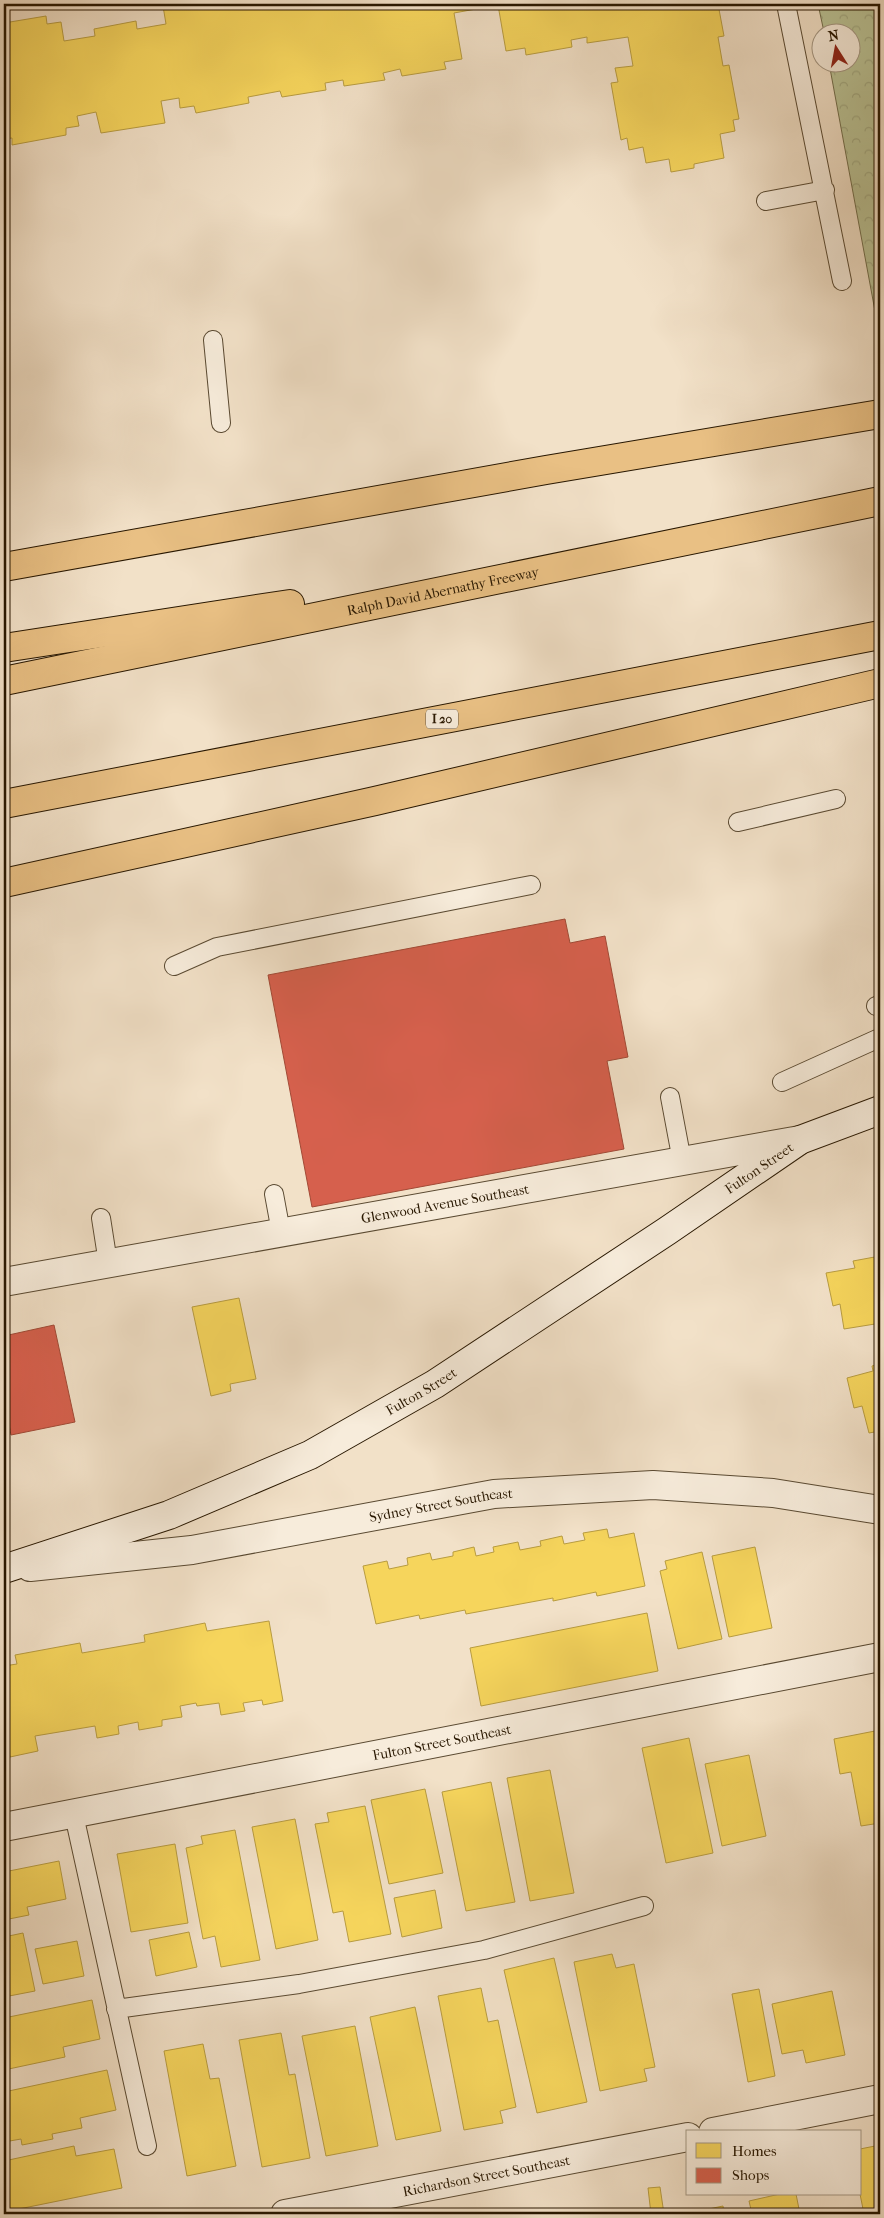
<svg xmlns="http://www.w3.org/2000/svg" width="884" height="2218" viewBox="0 0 884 2218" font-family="'IM FELL French Canon',serif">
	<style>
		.park { fill: url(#park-crowns); stroke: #716d4b }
		.homes { fill: #f6d55c; stroke: #b89c40 }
		.shops { fill: #d6604d; stroke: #a24a36 }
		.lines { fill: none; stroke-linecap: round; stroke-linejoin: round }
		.lane-casing { stroke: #5a4a32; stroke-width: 20 }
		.street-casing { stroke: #5a4a32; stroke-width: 30 }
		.secondary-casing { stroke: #281700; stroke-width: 30 }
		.highway-casing { stroke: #281700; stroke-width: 30 }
		.lane { stroke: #f7ecdb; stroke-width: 18 }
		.street { stroke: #f7ecdb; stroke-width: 28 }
		.secondary { stroke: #f7ecdb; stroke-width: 28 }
		.highway { stroke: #e9c084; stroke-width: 28 }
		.labels { text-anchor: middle; stroke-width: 5; stroke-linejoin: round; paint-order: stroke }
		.shield { fill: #f7ecdb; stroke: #665742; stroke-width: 1 }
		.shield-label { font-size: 12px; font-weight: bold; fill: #281700 }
		.street-label { font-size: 14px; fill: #281700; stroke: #f7ecdb }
	</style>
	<defs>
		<pattern id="park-crowns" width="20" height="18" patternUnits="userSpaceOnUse" patternTransform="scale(1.25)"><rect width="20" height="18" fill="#bac396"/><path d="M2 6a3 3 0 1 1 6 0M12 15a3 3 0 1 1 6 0" fill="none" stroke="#a0a780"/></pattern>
	</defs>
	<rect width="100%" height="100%" fill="#f2e1c8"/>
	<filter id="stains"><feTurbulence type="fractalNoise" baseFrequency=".004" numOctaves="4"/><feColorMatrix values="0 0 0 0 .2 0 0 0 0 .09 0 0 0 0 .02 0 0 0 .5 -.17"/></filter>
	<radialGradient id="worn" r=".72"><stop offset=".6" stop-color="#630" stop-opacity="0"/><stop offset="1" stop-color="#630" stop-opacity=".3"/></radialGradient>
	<path class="park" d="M818,4H880V338L829,63L852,62V32H824Z"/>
	<path class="homes" d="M172,4H718L724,36L718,37L723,66L729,65L739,119L733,120L735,131L720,134L724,158L694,164V168L671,172L669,159L646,163L643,147L629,150L627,138L621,140L611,83L618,82L615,68L633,66L628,37L587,43V37L571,40L572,47L526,55L525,48L506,51L498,5L454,13L462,59L444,62L446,69L402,76L400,69L383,73L385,80L344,86L343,80L325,83L326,90L282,97L280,91L248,97L249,103L196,113L194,106L180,108L179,98L161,101L165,123L101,133L96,112L77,116L79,126L66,128V135L12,145V138L4,139V23L46,16L47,24L61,22L64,41L95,36L94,29L136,21L137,29L166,24L163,6Z
		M880,1256V1332L877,1333L875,1324L844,1329L840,1304L833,1306L826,1273L855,1268L853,1261Z
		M239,1298L256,1379L230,1384L231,1391L211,1396L192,1307Z
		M880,1364V1431L869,1433L862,1406L854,1408L847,1378L873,1371L872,1366Z
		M607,1529L609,1538L634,1533L645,1586L597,1596L596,1592L553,1601V1598L466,1614L465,1610L420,1619L419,1615L376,1624L363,1566L387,1561L389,1569L408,1565L407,1558L430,1553L432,1560L453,1556V1552L474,1547L476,1556L494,1552L493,1547L518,1542L520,1550L541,1546L540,1541L562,1536L564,1544L585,1540L583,1533Z
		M755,1547L772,1628L729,1637L712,1556Z
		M702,1552L722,1639L678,1649L660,1571L667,1569L665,1561Z
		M647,1613L658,1671L481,1706L470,1648Z
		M269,1621L283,1701L263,1705L262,1700L243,1703L245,1711L221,1715L219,1703L197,1706L196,1703L180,1706L182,1717L162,1720V1726L139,1730L138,1722L118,1726L119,1734L97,1738L95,1726L35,1736L38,1751L10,1757L8,1747L4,1748V1666L17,1664L15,1655L80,1643L82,1653L145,1642L144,1635L205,1623L207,1631Z
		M880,1730V1823L861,1826L851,1772L840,1774L834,1739Z
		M689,1738L713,1853L666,1863L642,1748Z
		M749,1755L766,1836L722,1846L705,1764Z
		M550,1770L574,1893L530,1901L507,1778Z
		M491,1782L515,1902L466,1911L442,1792Z
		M425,1789L443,1873L389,1884L371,1800Z
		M365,1806L391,1934L349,1942L343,1911L333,1913L315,1824L329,1822L327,1813Z
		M295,1819L318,1940L276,1949L252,1827Z
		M235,1830L260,1960L221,1967L215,1936L203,1939L186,1848L203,1844L201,1836Z
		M175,1844L188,1923L131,1932L117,1854Z
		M59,1861L66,1899L27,1907L29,1915L4,1920V1872Z
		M435,1890L442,1928L402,1937L394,1898Z
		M189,1932L197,1967L156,1976L149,1940Z
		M23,1933L35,1991L4,1997V1937Z
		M77,1941L84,1976L43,1984L35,1949Z
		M612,1954L616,1968L634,1964L655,2067L644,2069L647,2081L600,2091L574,1962Z
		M554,1958L587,2102L537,2113L504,1970Z
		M481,1988L488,2022L498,2020L516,2107L500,2111L503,2123L464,2130L438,1996Z
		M759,1989L775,2076L748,2082L732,1994Z
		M832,1991L845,2055L806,2063L803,2050L782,2054L772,2004Z
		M92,2000L100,2039L63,2047L65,2057L4,2070V2018Z
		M415,2007L441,2131L396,2140L370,2017Z
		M355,2026L378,2146L326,2156L302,2036Z
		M281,2033L289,2075L295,2074L310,2158L262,2167L239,2040Z
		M203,2044L210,2079L219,2078L236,2166L187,2176L164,2051Z
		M107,2070L116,2110L80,2118L82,2128L52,2134L53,2139L22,2145L21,2139L4,2142V2092Z
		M880,2145V2214H864L860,2194V2149Z
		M74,2146L76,2156L114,2149L122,2188L4,2212V2161Z
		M660,2187L664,2214H651L648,2188Z
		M780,2194H796L800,2214H752L749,2201Z
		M723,2206L724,2214H685Z"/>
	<path class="shops" d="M565,919L570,943L605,936L628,1057L607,1061L624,1149L312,1207L268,975Z
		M54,1325L75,1422L11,1435L4,1398V1336Z"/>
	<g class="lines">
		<defs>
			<path id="lane" d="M786,4L842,281
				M766,201L825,190
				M213,340L221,423
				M738,822L836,799
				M174,966L217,947L531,885
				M876,1006L880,1005
				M782,1082L877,1039
				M670,1097L682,1161
				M274,1194L281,1232
				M101,1218L108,1263
				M74,1815L147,2146
				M116,2009L299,1984L484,1950L644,1906"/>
			<g id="street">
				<path id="s1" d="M4,1282L800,1140"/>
				<path id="s2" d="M30,1567L192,1550L494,1494L653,1485L773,1493L880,1510"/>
				<path id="s3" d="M4,1827L880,1657"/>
				<path d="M713,2132L880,2099"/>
				<path id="s4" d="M285,2214L688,2137"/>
			</g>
			<g id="secondary">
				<path id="s5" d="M4,1569L169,1515L310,1455L435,1384L667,1231L800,1140L880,1110"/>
			</g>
			<g id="highway">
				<path d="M4,567L546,470L880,414"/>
				<path d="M4,648L290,604"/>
				<path id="s6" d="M4,681L880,501"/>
				<path d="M4,804L880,635"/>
				<path d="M4,883L375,801L880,683"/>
			</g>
		</defs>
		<use href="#lane" class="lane-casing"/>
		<use href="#street" class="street-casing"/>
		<use href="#secondary" class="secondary-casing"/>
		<use href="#highway" class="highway-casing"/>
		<use href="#lane" class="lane"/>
		<use href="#street" class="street"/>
		<use href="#secondary" class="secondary"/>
		<use href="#highway" class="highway"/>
	</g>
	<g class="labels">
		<rect class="shield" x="426" y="709.5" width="32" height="19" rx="4"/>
		<g class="shield-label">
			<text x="442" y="723">I 20</text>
		</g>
		<g class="street-label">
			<text dy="5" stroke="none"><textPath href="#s6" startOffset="448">Ralph David Abernathy Freeway</textPath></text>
			<text dy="5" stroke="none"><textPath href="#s5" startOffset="860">Fulton Street</textPath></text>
			<text dy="5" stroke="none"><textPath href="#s1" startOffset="448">Glenwood Avenue Southeast</textPath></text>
			<text dy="5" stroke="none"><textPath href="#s5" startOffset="455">Fulton Street</textPath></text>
			<text dy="5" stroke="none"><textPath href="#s2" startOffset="416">Sydney Street Southeast</textPath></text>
			<text dy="5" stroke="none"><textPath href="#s3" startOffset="446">Fulton Street Southeast</textPath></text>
			<text dy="5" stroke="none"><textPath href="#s4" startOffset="205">Richardson Street Southeast</textPath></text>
		</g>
	</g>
	<rect width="884" height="2218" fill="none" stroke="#f2e1c8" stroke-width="20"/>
	<rect x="5" y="5" width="874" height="2208" fill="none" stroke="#281700" stroke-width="2.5"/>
	<rect x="10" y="10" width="864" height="2198" fill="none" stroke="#281700"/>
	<rect x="686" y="2130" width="175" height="65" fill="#f7ecdb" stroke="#a49783"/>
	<rect x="696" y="2143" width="25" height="15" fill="#f6d55c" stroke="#a49783"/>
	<text x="732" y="2156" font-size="15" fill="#281700">Homes</text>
	<rect x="696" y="2168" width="25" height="15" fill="#d6604d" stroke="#a49783"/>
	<text x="732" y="2180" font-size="15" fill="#281700">Shops</text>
	<g transform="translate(836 48) rotate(349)"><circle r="24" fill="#f7ecdb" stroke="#a49783"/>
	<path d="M0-4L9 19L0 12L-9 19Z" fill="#8f2418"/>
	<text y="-8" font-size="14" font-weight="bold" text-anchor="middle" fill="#281700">N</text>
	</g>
	<rect width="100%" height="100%" filter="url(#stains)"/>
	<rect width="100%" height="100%" fill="url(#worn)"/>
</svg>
